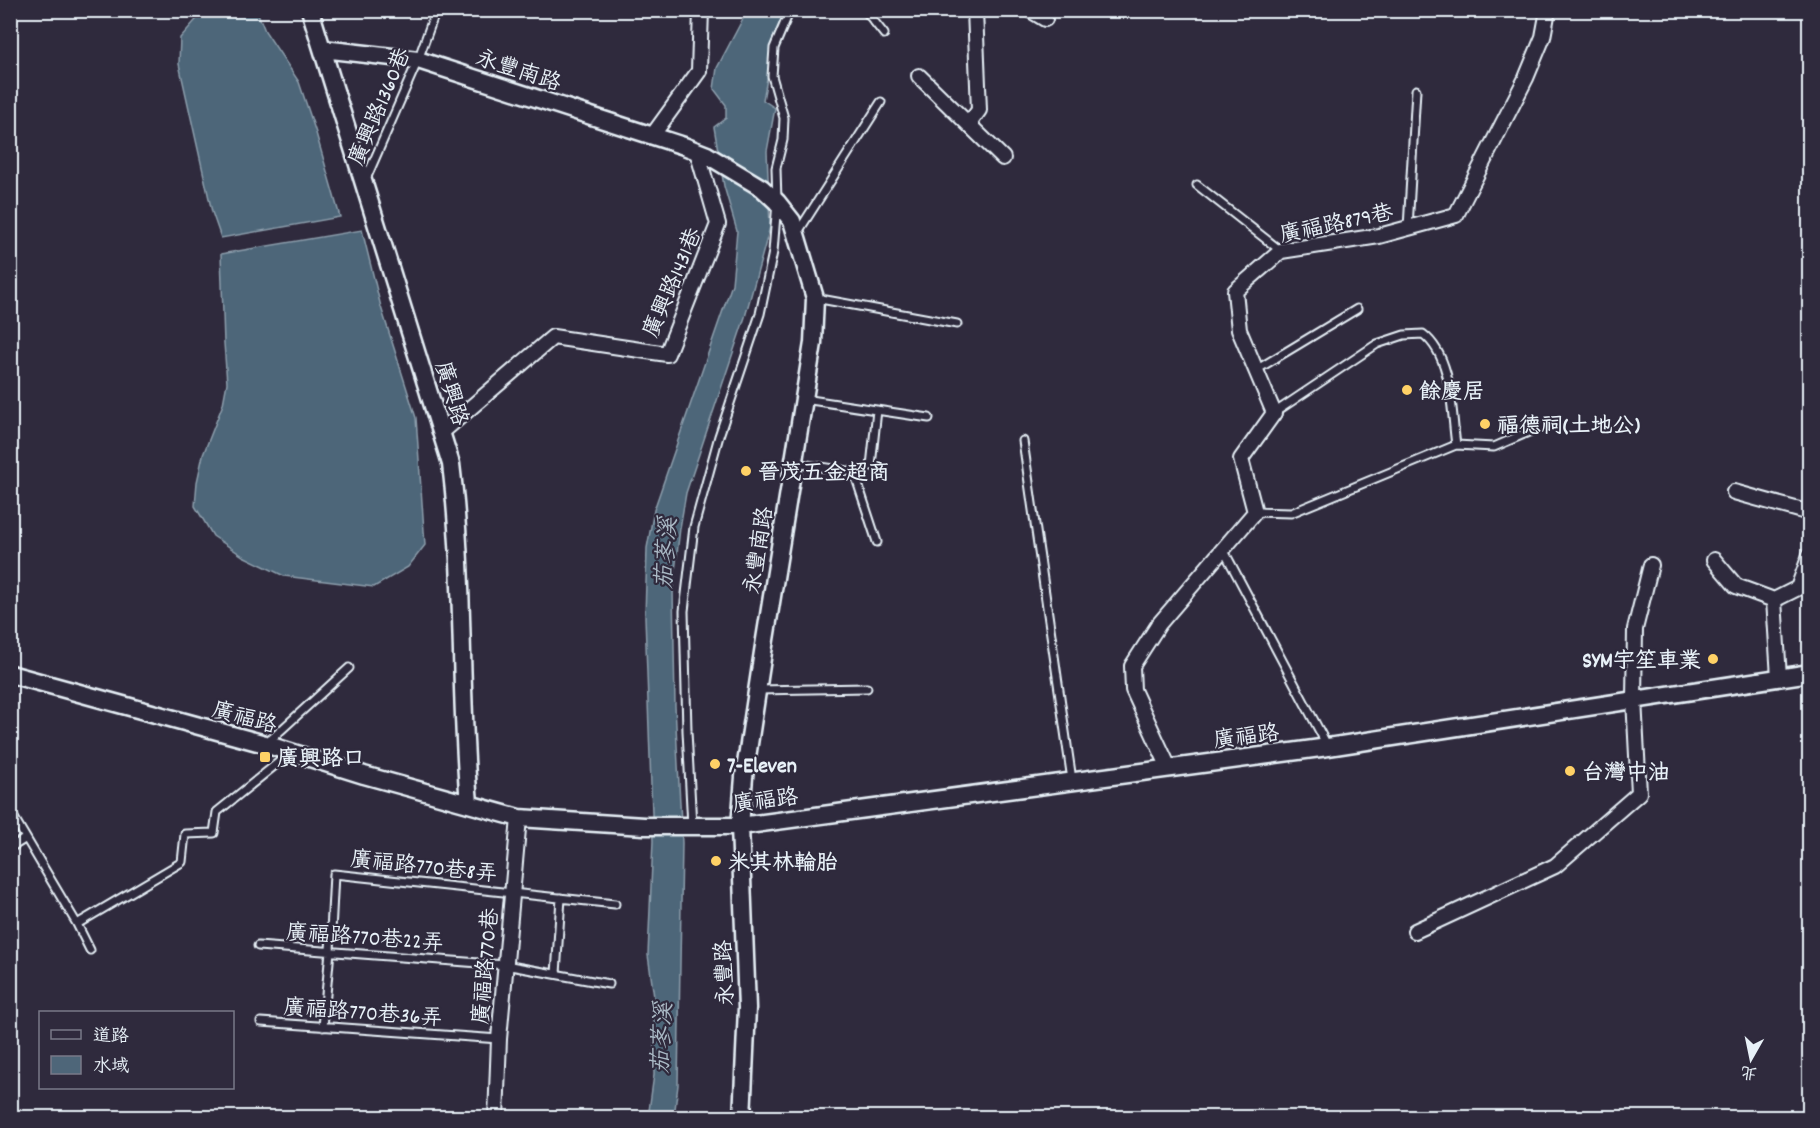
<svg xmlns="http://www.w3.org/2000/svg" width="1820" height="1128" viewBox="0 0 1820 1128" font-family="Dekko,'LXGW WenKai TC',sans-serif">
	<style>
		.water { fill: #4e6679; stroke: #8c9eac; stroke-width: 1.5 }
		.lines { fill: none; stroke-linecap: round; stroke-linejoin: round }
		.service-casing { stroke: #e8f1f8; stroke-width: 11 }
		.minor-casing { stroke: #e8f1f8; stroke-width: 18 }
		.tertiary-casing { stroke: #e8f1f8; stroke-width: 21 }
		.service { stroke: #2f2a3d; stroke-width: 7 }
		.minor { stroke: #2f2a3d; stroke-width: 14 }
		.tertiary { stroke: #2f2a3d; stroke-width: 16 }
		.poi-dot { fill: #ffd166; stroke: #2f2a3d; stroke-width: 2 }
		.labels { text-anchor: middle; stroke-width: 4.5; stroke-linejoin: round; paint-order: stroke }
		.street-label { font-size: 22px; fill: #e8f1f8; stroke: #2f2a3d }
		.poi-label { font-size: 22px; font-weight: bold; fill: #e8f1f8; stroke: #2f2a3d; text-anchor: start }
		.water-label { font-size: 24px; font-style: italic; fill: #aab9c5; stroke: #2f2a3d }
	</style>
	<rect width="100%" height="100%" fill="#2f2a3d"/>
	<filter id="ink" filterUnits="userSpaceOnUse"><feTurbulence type="fractalNoise" baseFrequency=".0167" numOctaves="2"/><feDisplacementMap in="SourceGraphic" scale="12" xChannelSelector="R" yChannelSelector="G"/><feConvolveMatrix kernelMatrix="1 2 1 2 8 2 1 2 1" color-interpolation-filters="sRGB"/></filter>
	<g filter="url(#ink)">
		<path class="water" d="M208,11H257L265,31L299,82L316,133L340,217L221,238L212,212L179,64L180,38L201,14Z
			M747,11H786L776,31L763,100L775,108L767,151L770,227L745,317L686,493L680,528L673,589L675,706L682,843L678,1085L674,1117L648,1118L654,1075V997L648,955L653,841L645,617L647,548L654,510L732,284L737,231L724,186L714,127L726,118V105L714,89L717,68Z
			M362,230L381,307L416,418L425,545L408,567L374,587L284,576L243,556L213,536L195,506L197,482L203,455L223,404L227,383L224,343L221,254Z"/>
		<g class="lines">
			<defs>
				<path id="service" d="M865,10L884,34
					M366,179L418,60L436,10
					M1197,185L1281,251
					M1408,228L1416,90
					M798,232L881,102
					M815,298L957,324
					M1256,370L1357,309
					M804,399L929,418
					M1274,413L1377,344L1404,335L1423,334C1453,357 1451,410 1456,445
					M1023,441L1072,780
					M794,463L854,472L877,542
					M871,466L877,410
					M1255,512L1291,513L1456,445L1494,447L1545,425
					M1223,549L1328,747
					M757,690L867,688
					M267,743L349,668
					M10,811L77,924L90,950
					M692,826L687,731L684,611L694,527L719,436L760,314L773,252L777,202L776,168L783,140L784,118L772,76L774,48L788,15L792,10
					M10,848L26,838
					M77,924L182,862L185,834L214,833L217,812L289,754
					M258,946L505,965L609,984
					M556,974L561,898
					M261,1022L499,1039
					M323,1027L330,951L334,874L615,904"/>
				<path id="minor" d="M1030,10L1045,19
					M919,76L1003,158
					M969,124L979,110L975,10
					M652,136L699,71L701,10
					M441,433L553,337L667,354L718,224L697,151
					M1734,492L1810,513
					M1714,560L1736,586L1774,600
					M1774,600L1779,677
					M1774,600L1798,588L1810,555
					M1169,768L1133,690L1132,666L1159,624L1255,512L1241,459L1274,413L1239,330L1235,291L1281,251L1379,236L1456,215L1526,78L1543,37L1548,10
					M1415,931L1555,866L1639,793L1634,699L1635,629L1651,565
					M496,1118L499,1039L519,818"/>
				<path id="tertiary" d="M310,10L451,464C465,577 459,690 469,803
					M323,49L418,60L684,146L707,155L762,188L777,202L792,221L815,298L813,343L763,652L744,777L740,826L747,1008L742,1118
					M10,674L265,744L364,775L519,818L644,826H740L1328,747L1810,673"/>
			</defs>
			<use href="#service" class="service-casing"/>
			<use href="#minor" class="minor-casing"/>
			<use href="#tertiary" class="tertiary-casing"/>
			<use href="#service" class="service"/>
			<use href="#minor" class="minor"/>
			<use href="#tertiary" class="tertiary"/>
		</g>
	</g>
	<g class="poi-dot">
		<circle cx="1407" cy="390" r="6"/>
		<circle cx="1485" cy="424" r="6"/>
		<circle cx="746" cy="471" r="6"/>
		<circle cx="1713" cy="659" r="6"/>
		<rect x="259" y="751" width="12" height="12" rx="3"/>
		<circle cx="715" cy="764" r="6"/>
		<circle cx="1570" cy="771" r="6"/>
		<circle cx="716" cy="861" r="6"/>
	</g>
	<g class="labels">
		<g class="street-label">
			<text transform="translate(519 69) rotate(18)" y="8">永豐南路</text>
			<text transform="translate(378 106) rotate(-67)" y="8">廣興路1360巷</text>
			<text transform="translate(1336 222) rotate(-12)" y="8">廣福路879巷</text>
			<text transform="translate(671 282) rotate(-67)" y="8">廣興路1431巷</text>
			<text transform="translate(453 393) rotate(73)" y="8">廣興路</text>
			<text transform="translate(757 550) rotate(-81)" y="8">永豐南路</text>
			<text transform="translate(245 716) rotate(15)" y="8">廣福路</text>
			<text transform="translate(1246 735) rotate(-7)" y="8">廣福路</text>
			<text transform="translate(765 799) rotate(-7)" y="8">廣福路</text>
			<text transform="translate(424 865) rotate(6)" y="8">廣福路770巷8弄</text>
			<text transform="translate(365 936) rotate(4)" y="8">廣福路770巷22弄</text>
			<text transform="translate(484 966) rotate(-85)" y="8">廣福路770巷</text>
			<text transform="translate(723 973) rotate(-92)" y="8">永豐路</text>
			<text transform="translate(363 1011) rotate(4)" y="8">廣福路770巷36弄</text>
		</g>
		<g class="poi-label">
			<text x="1419" y="398">餘慶居</text>
			<text x="1497" y="432">福德祠(土地公)</text>
			<text x="758" y="479">晉茂五金超商</text>
			<text x="1701" y="667" text-anchor="end">SYM宇笙車業</text>
			<text x="277" y="765">廣興路口</text>
			<text x="727" y="772">7-Eleven</text>
			<text x="1582" y="779">台灣中油</text>
			<text x="728" y="869">米其林輪胎</text>
		</g>
		<g class="water-label">
			<text transform="translate(665 553) rotate(-86)" y="8">茄苳溪</text>
			<text transform="translate(661 1038) rotate(-87)" y="8">茄苳溪</text>
		</g>
	</g>
	<rect width="1820" height="1128" fill="none" stroke="#2f2a3d" stroke-width="36"/>
	<rect x="18" y="18" width="1784" height="1092" fill="none" stroke="#e8f1f8" stroke-width="2" filter="url(#ink)"/>
	<rect x="39" y="1011" width="195" height="78" fill="#2f2a3d" stroke="#797a88" stroke-width="1.5"/>
	<rect x="51" y="1030" width="30" height="9" fill="#2f2a3d" stroke="#797a88" stroke-width="1.5"/>
	<text x="93" y="1041" font-size="18" fill="#e8f1f8">道路</text>
	<rect x="51" y="1056" width="30" height="18" fill="#4e6679" stroke="#797a88" stroke-width="1.5"/>
	<text x="93" y="1071" font-size="18" fill="#e8f1f8">水域</text>
	<g transform="translate(1751 1059) rotate(189)" stroke="#2f2a3d" stroke-width="4.5" paint-order="stroke">
	<path d="M0-4.5L10 22L0 15L-10 22Z" fill="#e8f1f8"/>
	<text y="-9" font-size="16" font-weight="bold" text-anchor="middle" fill="#e8f1f8">北</text>
	</g>
</svg>
